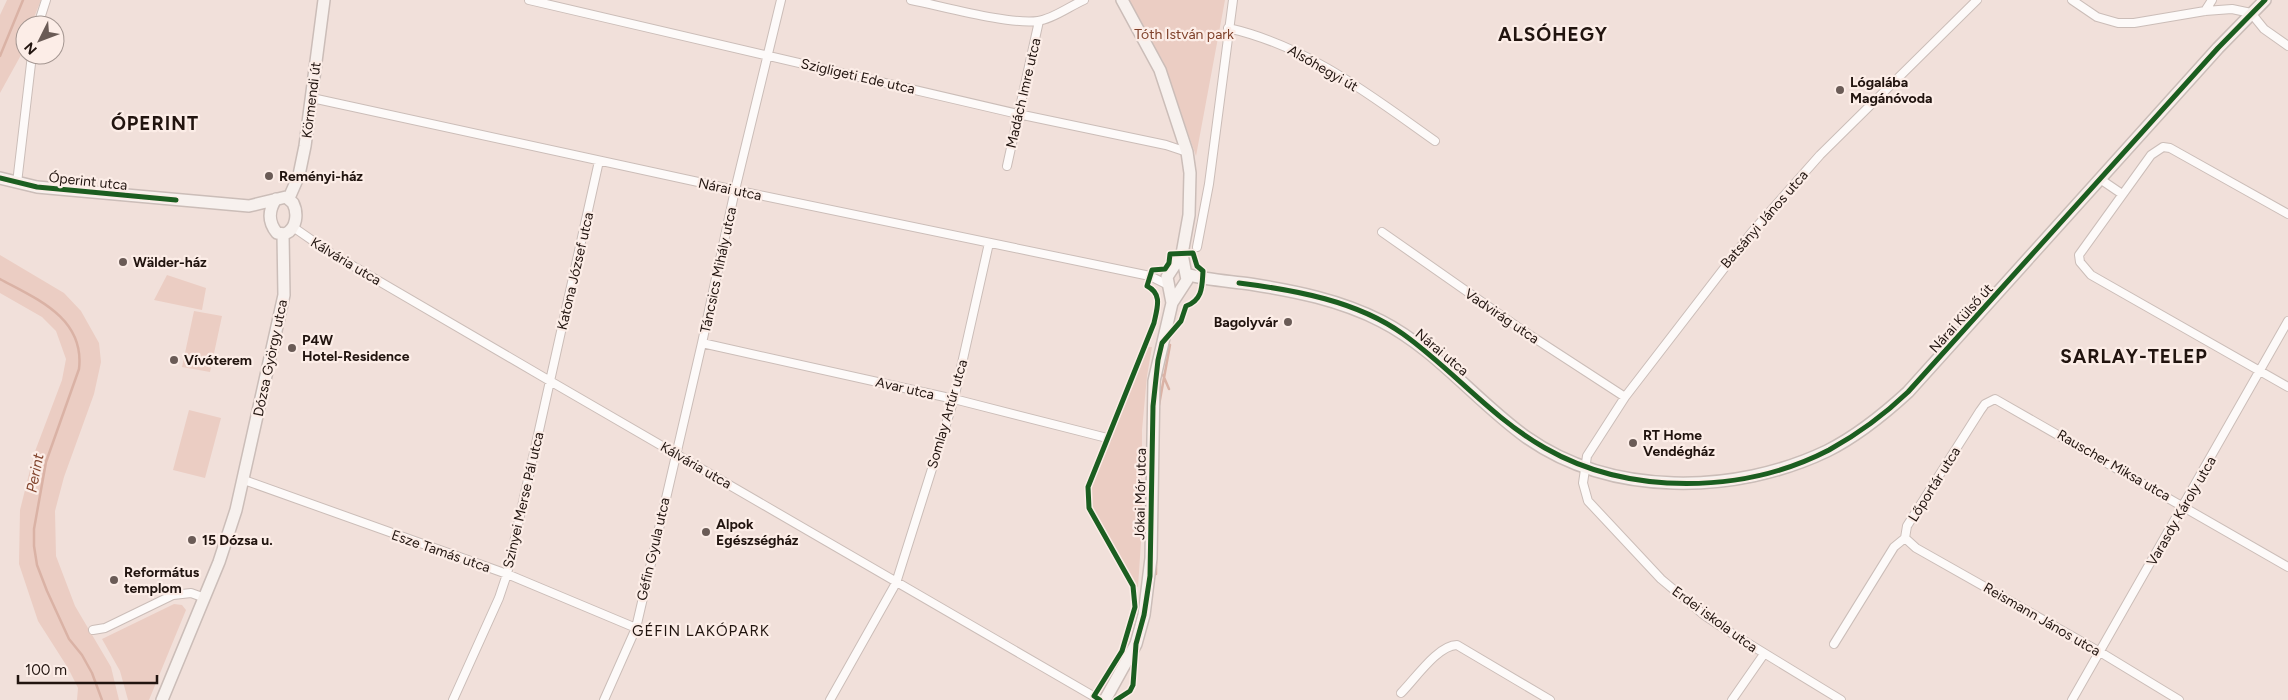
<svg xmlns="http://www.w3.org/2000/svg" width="2288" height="700" viewBox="0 0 2288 700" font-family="Figtree,sans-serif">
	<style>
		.green { fill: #ebcdc3 }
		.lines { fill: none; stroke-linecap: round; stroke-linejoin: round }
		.stream { stroke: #dab2a5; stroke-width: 2.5 }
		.street-casing { stroke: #cbbdb8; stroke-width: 10 }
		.secondary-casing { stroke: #cbbdb8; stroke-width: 14 }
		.street { stroke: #fdfaf9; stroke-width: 8 }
		.secondary { stroke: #f7f1ee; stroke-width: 11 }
		.cycleway-casing { stroke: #fcede7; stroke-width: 8 }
		.cycleway { stroke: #1b5e20; stroke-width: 5 }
		.poi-dot { fill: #6a5b56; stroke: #fcede7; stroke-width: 2 }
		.labels { text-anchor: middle; stroke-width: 4.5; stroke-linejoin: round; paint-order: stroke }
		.park-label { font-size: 14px; fill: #7f412a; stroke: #fcede7 }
		.street-label { font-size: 14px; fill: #21140f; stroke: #fcede7 }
		.poi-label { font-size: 14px; font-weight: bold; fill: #21140f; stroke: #fcede7; text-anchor: start }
		.water-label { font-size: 15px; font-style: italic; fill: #82442d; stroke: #fcede7 }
		.neighbourhood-label { font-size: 15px; letter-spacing: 1px; fill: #21140f; stroke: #fcede7 }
		.district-label { font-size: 19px; font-weight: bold; letter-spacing: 1px; fill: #21140f; stroke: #fcede7 }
	</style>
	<rect width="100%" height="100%" fill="#f1e0da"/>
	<path class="green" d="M7,0H41L31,25H25V55H21L0,93V15Z
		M1126,0H1225L1196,156L1163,61Z
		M0,255L64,293L81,311L99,343L101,362L94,394L64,477L55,511L56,556L75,606L111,667L119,700H77L78,688L68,668L38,621L19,564L20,510L34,454L62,380L66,359L56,331L42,317L0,293Z
		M167,275L206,288L202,310L154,300Z
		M194,311L222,316L210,372L182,367Z
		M1148,347H1152L1147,376L1142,430V527L1138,587L1135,586L1093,510L1090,488Z
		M189,410L221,418L205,478L173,470Z
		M174,604L182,605L186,610L149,700H128L120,671L102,639Z"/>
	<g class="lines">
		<path class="stream" d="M0,56L23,0
			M0,279C37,299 85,318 79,369L46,462L34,529V546L37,565L47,591L69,639L82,655L92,673L102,700
			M1163,375L1169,389
			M1159,405L1170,345
			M1156,574V560"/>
		<defs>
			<path id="street" d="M529,0L1018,114L1166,145L1187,152
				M911,0C942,6 1009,25 1038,21C1053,19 1070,6 1084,0
				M2072,0L2097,17L2118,23H2134L2205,11L2232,9L2251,13L2264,29L2288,46
				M2205,11L2212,0
				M38,25L46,0
				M1228,28C1308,46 1370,95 1435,141
				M312,98L735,190L1150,276L1168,285
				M1007,166L1039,21
				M2100,179L2122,194
				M17,183L32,55
				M2288,214L2170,148L2163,147L2151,155L2079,255L2080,262L2091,275L2288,387
				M293,227L329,252L550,381L1100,700
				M1382,232L1522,330L1625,397
				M1197,247L1209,184L1233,0
				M702,343L954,399L1107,438
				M244,480L507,574L636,628
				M1905,538L1907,526L1980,411L1985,404L1995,399L2288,567
				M1905,538L1916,548L2100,652L2179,700
				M93,630L105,628L173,595L191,593L205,598
				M1834,644L1894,547L1905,538
				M1401,693C1415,679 1438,645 1457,645L1550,700
				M453,700L499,598L507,574L599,161
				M604,700L636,628L702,343L735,190L781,0
				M830,700L896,583L954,399L989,243
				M1732,700L1764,654
				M1841,700L1728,631L1704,615L1661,579L1588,501L1583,483L1587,456L1625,397L1752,232L1820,155L1977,0
				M2072,700L2288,321"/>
			<path id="secondary" d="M1122,0L1160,70L1187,152L1190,173L1189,215L1182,254L1187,280L1172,303
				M0,178L37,187L249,206L286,197L293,203C298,213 297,229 285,234L277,233C268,222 268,211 276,199
				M289,198L299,175L305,146L324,0
				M1186,274C1206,280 1229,281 1250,284C1295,291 1340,300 1381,321C1436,349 1476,401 1526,437C1611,497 1735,495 1827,451C1857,436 1883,415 1908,392L2218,48L2265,0
				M162,700L219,562L236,510L284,295L283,234
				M1105,700L1136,644L1144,615L1151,558L1154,381L1172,303L1167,277L1182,254"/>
		</defs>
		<use href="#street" class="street-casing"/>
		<use href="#secondary" class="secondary-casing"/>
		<use href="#street" class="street"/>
		<use href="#secondary" class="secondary"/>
		<defs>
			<path id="cycleway" d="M0,178L37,187L176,200
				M1239,283C1295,290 1357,301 1403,334C1452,369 1492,418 1545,448C1629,496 1744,494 1829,450C1858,434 1884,415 1908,392L2218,48L2265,0
				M1100,700L1094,696L1122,651L1135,607L1133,586L1089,508L1088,487L1154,323C1157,308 1163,294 1147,286L1152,270L1165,269L1169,263L1170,254L1193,253L1197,266L1203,271C1202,286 1203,300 1186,306L1181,321L1162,343L1158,360L1153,406L1150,576L1144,615L1136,644L1133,685L1130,691L1116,700"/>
		</defs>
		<use href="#cycleway" class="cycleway-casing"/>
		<use href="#cycleway" class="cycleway"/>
	</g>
	<g class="poi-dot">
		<circle cx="1840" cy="90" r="5"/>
		<circle cx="269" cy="176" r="5"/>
		<circle cx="123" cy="262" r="5"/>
		<circle cx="1288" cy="322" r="5"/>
		<circle cx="292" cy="348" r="5"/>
		<circle cx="174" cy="360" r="5"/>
		<circle cx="1633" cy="443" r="5"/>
		<circle cx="706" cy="532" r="5"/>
		<circle cx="192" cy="540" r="5"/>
		<circle cx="114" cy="580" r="5"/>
	</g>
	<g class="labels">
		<g class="park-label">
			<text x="1184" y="39">Tóth István park</text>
		</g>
		<g class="street-label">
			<text transform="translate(1323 68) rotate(30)" y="5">Alsóhegyi út</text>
			<text transform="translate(858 76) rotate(13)" y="5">Szigligeti Ede utca</text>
			<text transform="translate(1023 93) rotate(-77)" y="5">Madách Imre utca</text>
			<text transform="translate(311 100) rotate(-83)" y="5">Körmendi út</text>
			<text transform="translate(88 181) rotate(6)" y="5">Óperint utca</text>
			<text transform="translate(730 189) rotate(12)" y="5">Nárai utca</text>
			<text transform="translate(1764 219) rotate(-49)" y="5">Batsányi János utca</text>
			<text transform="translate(346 261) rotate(31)" y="5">Kálvária utca</text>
			<text transform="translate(718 270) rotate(-78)" y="5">Táncsics Mihály utca</text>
			<text transform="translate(575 271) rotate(-77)" y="5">Katona József utca</text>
			<text transform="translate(1502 316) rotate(34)" y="5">Vadvirág utca</text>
			<text transform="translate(1961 318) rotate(-48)" y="5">Nárai Külső út</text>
			<text transform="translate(1442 352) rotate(40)" y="5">Nárai utca</text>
			<text transform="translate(270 358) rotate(-78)" y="5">Dózsa György utca</text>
			<text transform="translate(905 388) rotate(13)" y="5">Avar utca</text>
			<text transform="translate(947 414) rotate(-74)" y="5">Somlay Artúr utca</text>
			<text transform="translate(696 465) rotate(30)" y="5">Kálvária utca</text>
			<text transform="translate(2114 465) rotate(30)" y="5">Rauscher Miksa utca</text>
			<text transform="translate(1934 484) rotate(-58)" y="5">Lőportár utca</text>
			<text transform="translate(1140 494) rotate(-89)" y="5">Jókai Mór utca</text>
			<text transform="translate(523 500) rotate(-77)" y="5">Szinyei Merse Pál utca</text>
			<text transform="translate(2181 511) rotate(-60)" y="5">Varasdy Károly utca</text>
			<text transform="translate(653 549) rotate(-77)" y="5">Géfin Gyula utca</text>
			<text transform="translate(441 551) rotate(19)" y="5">Esze Tamás utca</text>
			<text transform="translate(1715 619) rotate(36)" y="5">Erdei iskola utca</text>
			<text transform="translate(2042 619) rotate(30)" y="5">Reismann János utca</text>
		</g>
		<g class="poi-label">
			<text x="1850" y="87">Lógalába<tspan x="1850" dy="16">Magánóvoda</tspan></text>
			<text x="279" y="181">Reményi-ház</text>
			<text x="133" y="267">Wälder-ház</text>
			<text x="1278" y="327" text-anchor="end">Bagolyvár</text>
			<text x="302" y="345">P4W<tspan x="302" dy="16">Hotel-Residence</tspan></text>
			<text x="184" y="365">Vívóterem</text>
			<text x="1643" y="440">RT Home<tspan x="1643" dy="16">Vendégház</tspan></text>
			<text x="716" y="529">Alpok<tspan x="716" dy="16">Egészségház</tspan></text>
			<text x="202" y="545">15 Dózsa u.</text>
			<text x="124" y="577">Református<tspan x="124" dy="16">templom</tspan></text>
		</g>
		<g class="water-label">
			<text transform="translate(35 473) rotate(-79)" y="5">Perint</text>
		</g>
		<g class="neighbourhood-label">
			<text x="701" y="636">GÉFIN LAKÓPARK</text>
		</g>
		<g class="district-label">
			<text x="1553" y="41">ALSÓHEGY</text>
			<text x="155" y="130">ÓPERINT</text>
			<text x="2134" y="363">SARLAY-TELEP</text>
		</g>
	</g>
	<g transform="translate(40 40) rotate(228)"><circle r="24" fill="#fcede7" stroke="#a49691"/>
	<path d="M0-4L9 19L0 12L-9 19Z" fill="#6a5b56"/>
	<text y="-8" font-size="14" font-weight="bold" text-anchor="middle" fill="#21140f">N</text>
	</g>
	<path d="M18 675v8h139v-8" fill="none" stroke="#21140f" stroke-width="2.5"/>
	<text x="25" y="675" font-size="15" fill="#21140f" stroke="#fcede7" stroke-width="4" paint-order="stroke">100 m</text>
</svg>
